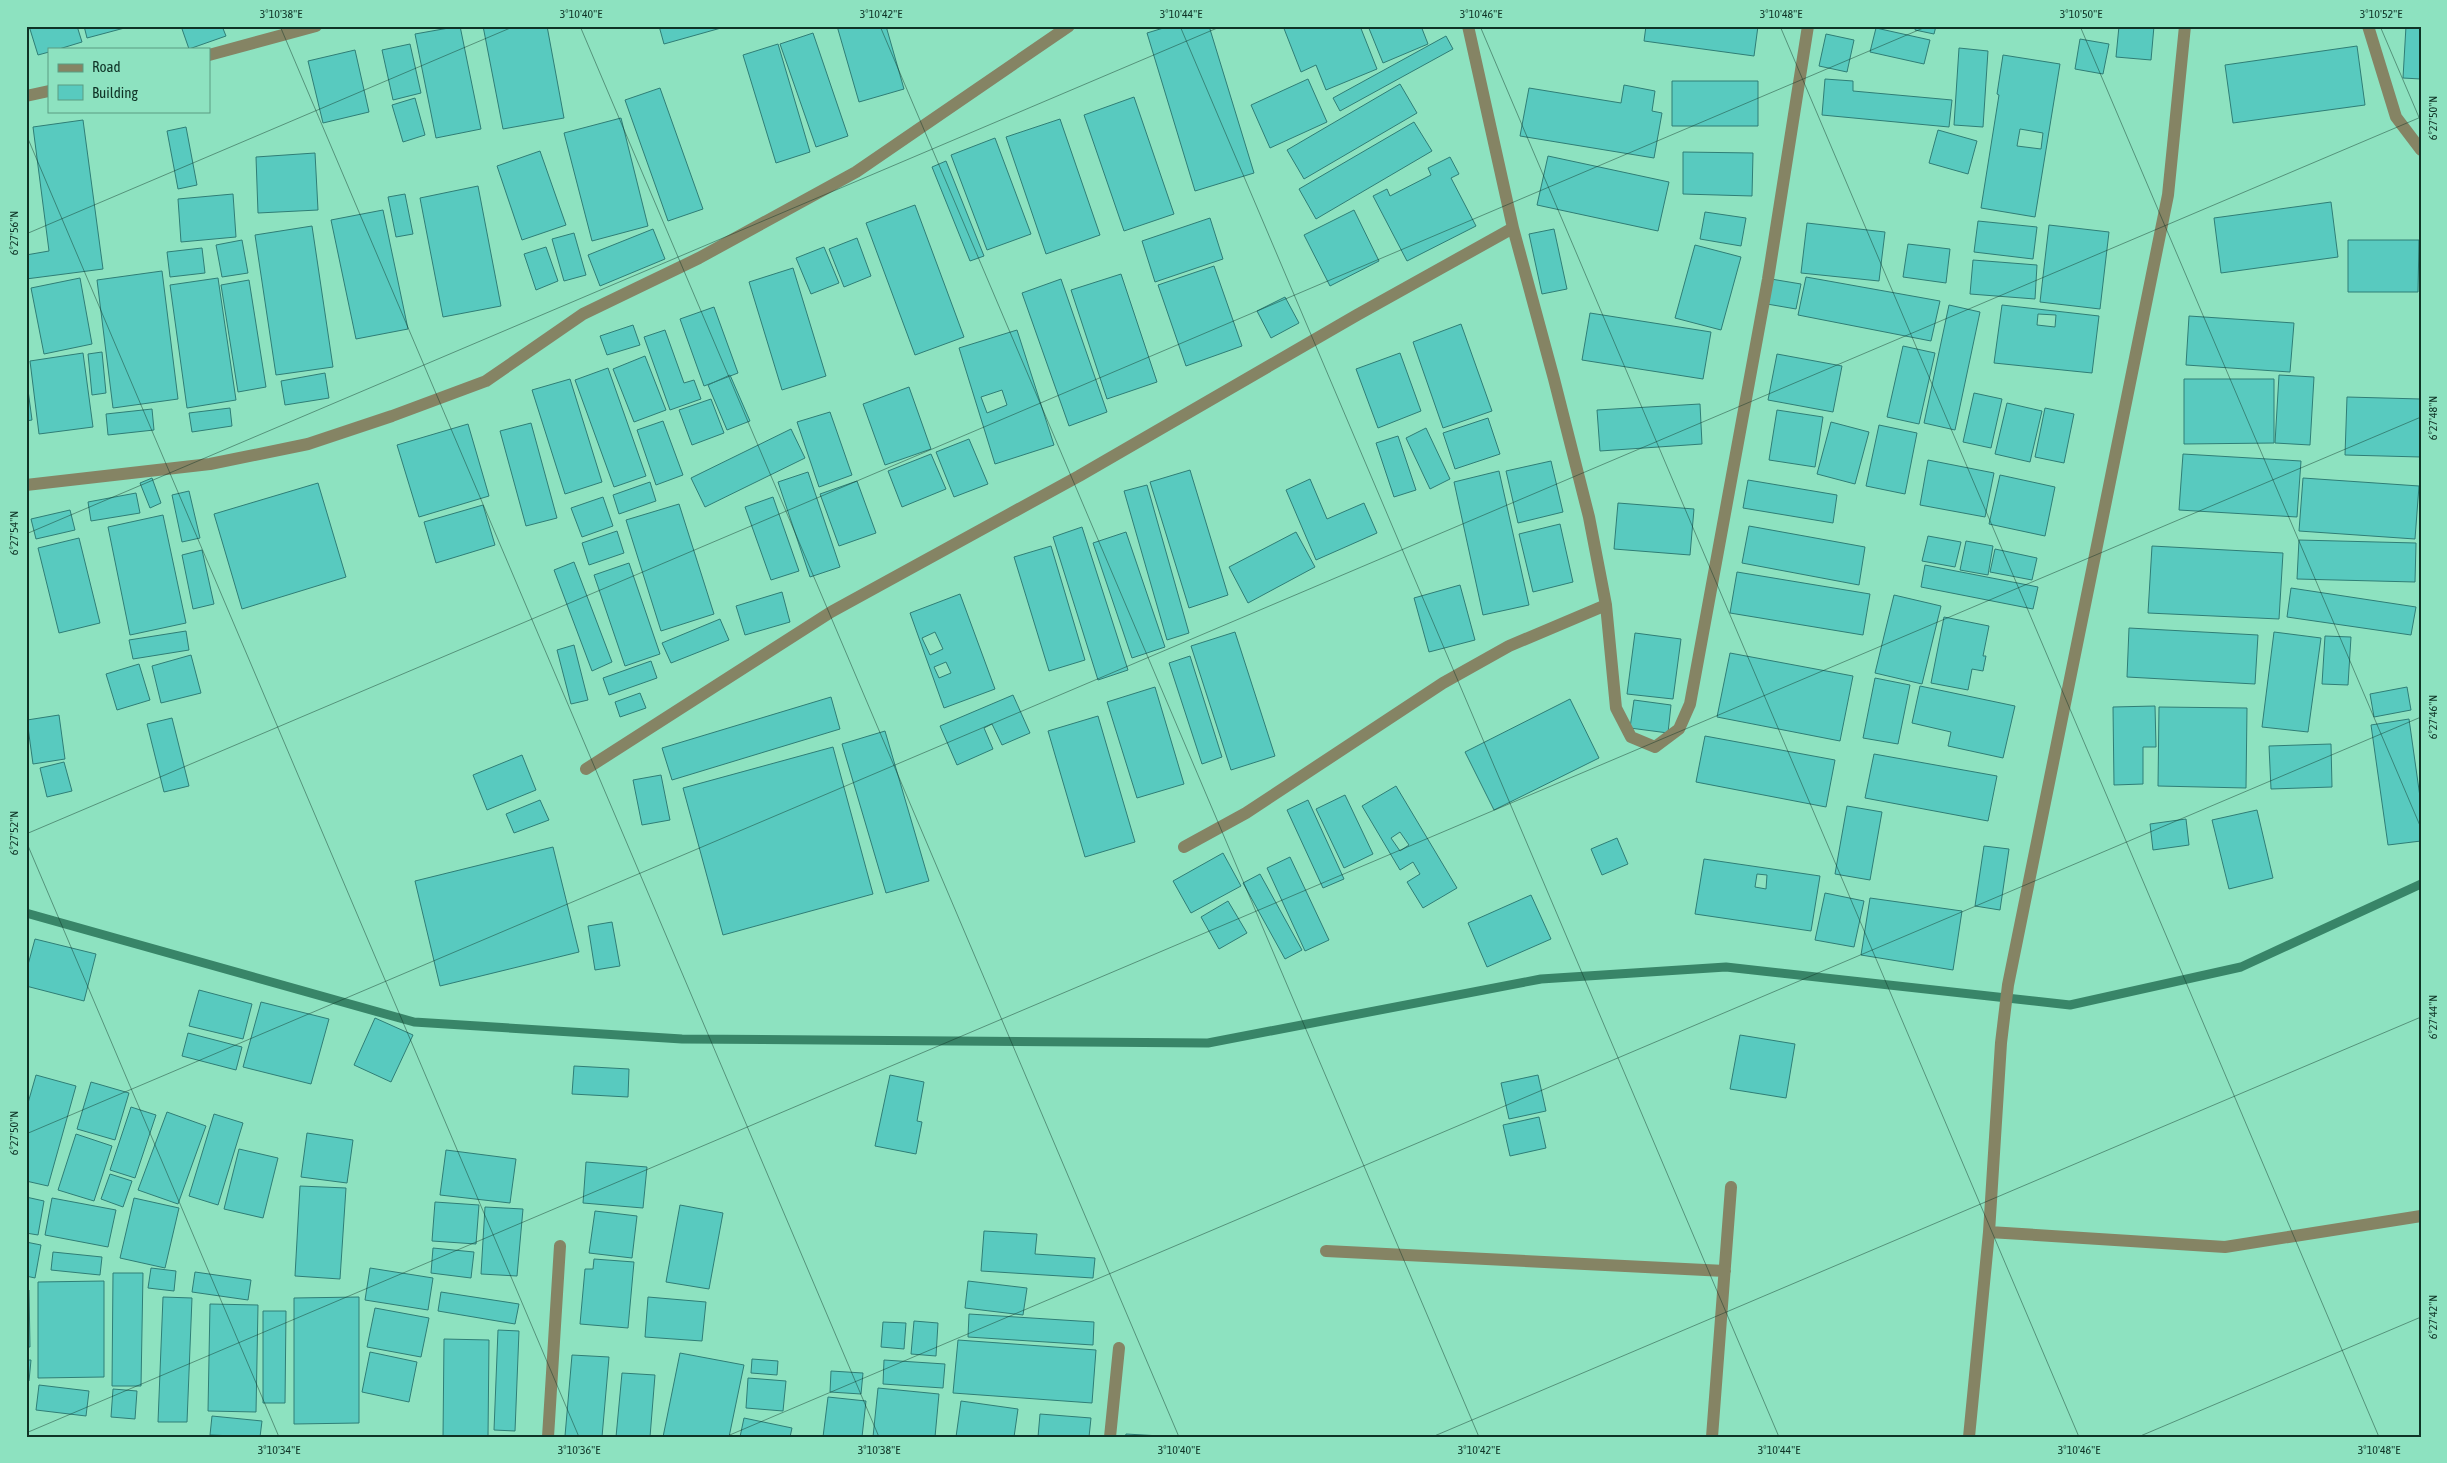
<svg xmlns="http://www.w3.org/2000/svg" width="2447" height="1463" viewBox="0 0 2447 1463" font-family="'Asap Condensed',sans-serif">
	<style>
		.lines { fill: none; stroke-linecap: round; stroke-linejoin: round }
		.stream { stroke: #388568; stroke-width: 9 }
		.building { fill: #58cabf; stroke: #2f7e76; fill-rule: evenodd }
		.minor { stroke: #858464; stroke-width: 12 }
		.ticks { fill: none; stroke: #0f3326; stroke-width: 1; stroke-opacity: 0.45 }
		.neatline { fill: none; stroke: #0f3326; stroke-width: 2 }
		.ticks-label { font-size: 12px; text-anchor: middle; fill: #0f3326 }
	</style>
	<rect width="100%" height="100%" fill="#8de2c0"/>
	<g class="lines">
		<path class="stream" d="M26,913L414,1022L682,1039L1208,1043L1541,979L1726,967L2070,1005L2241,967L2421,884"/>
	</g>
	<path class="building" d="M29,26H77L82,42L59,49H49V52L38,55Z
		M84,26H132L87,38Z
		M181,26H222L226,36L189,49Z
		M460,26L481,129L436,138L415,34Z
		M483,26H547L564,118L503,129Z
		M659,26H720L721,28L664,44Z
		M837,26H886L904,89L859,102Z
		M1170,26H1209L1254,173L1195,191L1147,33Z
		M1283,26H1360L1377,69L1326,90L1316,65L1301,72Z
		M1368,26H1421L1428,44L1383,63Z
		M1646,26H1758L1754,56L1644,41Z
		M1916,26H1936L1934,34L1915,30Z
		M2119,26H2154L2151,60L2116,57Z
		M2406,26H2421V79L2403,78Z
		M1876,28L1930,40L1924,64L1870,52Z
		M813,33L848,136L816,147L780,44Z
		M1826,34L1854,40L1847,72L1819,66Z
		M1446,36L1453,49L1340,111L1333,98Z
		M2080,39L2109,44L2103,74L2075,69Z
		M410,44L421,93L393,100L382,50Z
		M778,44L810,152L776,163L743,55Z
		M2357,46L2365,105L2233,123L2225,65Z
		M1959,48L1988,51L1983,127L1954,125Z
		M355,50L369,112L323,123L308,61Z
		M2003,55L2060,64L2035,217L1981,208L1999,95L1997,94ZM2020,129L2043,133L2041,149L2017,146Z
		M1308,79L1327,122L1270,148L1251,105Z
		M1825,79L1853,81V91L1952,100L1949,127L1822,115Z
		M1672,81H1758V126H1672Z
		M1400,84L1417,113L1304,179L1287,150Z
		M1624,85L1655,91L1652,111L1662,113L1654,158L1520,136L1529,88L1621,103Z
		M660,88L703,209L668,221L625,100Z
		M1134,97L1174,214L1124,231L1084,115Z
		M415,98L425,135L403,142L392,105Z
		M621,118L648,226L592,241L564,133Z
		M1060,119L1100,235L1046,254L1006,137Z
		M83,120L103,269L26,279V255L49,251L33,127Z
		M1414,122L1432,151L1316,219L1299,189Z
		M186,127L197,185L178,189L167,131Z
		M1938,130L1977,141L1968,174L1929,163Z
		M995,138L1031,234L987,250L951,155Z
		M540,151L566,225L522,240L497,166Z
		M1683,152L1753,153L1752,196L1683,194Z
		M315,153L318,210L258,213L256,157Z
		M1548,156L1669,182L1658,231L1537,205Z
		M1450,157L1459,174L1451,178L1476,226L1407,261L1373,196L1387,189L1390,196L1431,175L1428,168Z
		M946,161L984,256L970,261L932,167Z
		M478,186L501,306L443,317L420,198Z
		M233,194L236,237L181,242L178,199Z
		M405,194L413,234L396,237L388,197Z
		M2331,202L2338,257L2221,273L2214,218Z
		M915,205L964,337L915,355L866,223Z
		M383,210L408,329L356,339L331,220Z
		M1354,210L1379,261L1330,286L1304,235Z
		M1705,212L1746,218L1741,246L1700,239Z
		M1210,218L1223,259L1155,282L1142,241Z
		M1978,221L2037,227L2033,259L1974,252Z
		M1807,223L1885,232L1879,281L1801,273Z
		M2049,225L2109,232L2100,309L2040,302Z
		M312,226L333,367L276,375L255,235Z
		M653,229L665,259L600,286L588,255Z
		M1554,229L1567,289L1542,294L1529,234Z
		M574,233L586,275L564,281L552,239Z
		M857,238L871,276L844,287L829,249Z
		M242,240L248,273L222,277L216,245Z
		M2348,240H2419L2418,292H2348Z
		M1908,244L1950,249L1946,283L1903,277Z
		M1695,245L1741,257L1721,330L1675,318Z
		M546,247L558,281L536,290L524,254Z
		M824,247L839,283L811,294L796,258Z
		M202,248L205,273L170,277L167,252Z
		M1973,260L2037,265L2035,299L1970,294Z
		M1214,266L1242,346L1186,366L1158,285Z
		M793,268L826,376L782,390L749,282Z
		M162,271L178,399L113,408L97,280Z
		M1121,274L1157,382L1107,399L1071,290Z
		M1806,277L1940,301L1931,341L1798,315Z
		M80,278L92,344L44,354L31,288Z
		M218,278L236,400L187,408L170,285Z
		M1061,279L1107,412L1069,426L1022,293Z
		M1771,279L1801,284L1796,309L1767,304Z
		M249,280L266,387L238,392L221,285Z
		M1285,297L1299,323L1271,338L1257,311Z
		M1949,305L1980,312L1955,430L1924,423Z
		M2002,305L2099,316L2092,373L1994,363ZM2038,314L2056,315L2055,327L2037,325Z
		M714,307L738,373L704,386L680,319Z
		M1590,313L1711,332L1703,379L1582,360Z
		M2189,316L2294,323L2290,372L2186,365Z
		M1461,324L1492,411L1443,428L1413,342Z
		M633,325L640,345L607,355L600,336Z
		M665,330L684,383L694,380L701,399L670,410L644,337Z
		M1017,330L1054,445L995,464L959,348ZM1002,390L1007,405L987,413L981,397Z
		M1903,346L1935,353L1919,424L1887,417Z
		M102,352L106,393L92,395L88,354Z
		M83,353L93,427L39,434L30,361Z
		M1400,353L1421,411L1378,428L1356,369Z
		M1777,354L1842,366L1833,412L1768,400Z
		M645,356L666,410L634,422L613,369Z
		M608,368L646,476L614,487L575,380Z
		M325,373L329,398L285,405L281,381Z
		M26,375L32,420L26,421Z
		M730,375L750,421L727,430L708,385Z
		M2279,375L2314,377L2310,445L2275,443Z
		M570,379L602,482L565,494L532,390Z
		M2184,379H2274V443L2184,444Z
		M909,387L931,449L885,465L863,404Z
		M1974,393L2002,399L1991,448L1963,442Z
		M2347,397L2421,399V457L2345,455Z
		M711,399L724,433L692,445L679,410Z
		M2007,403L2042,411L2030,462L1995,454Z
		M1700,404L1702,444L1600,451L1597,410Z
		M230,408L232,426L192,432L189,413Z
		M2045,408L2074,414L2064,463L2035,457Z
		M152,409L154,430L108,435L106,414Z
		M1777,410L1823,417L1815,467L1769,460Z
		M830,412L852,475L819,487L797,422Z
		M1488,418L1500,454L1455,469L1443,433Z
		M663,421L683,475L656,485L637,430Z
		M1831,422L1869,432L1855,484L1817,474Z
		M531,423L557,518L526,526L500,431Z
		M468,424L489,496L419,517L397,445Z
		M1879,425L1917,433L1905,494L1866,486Z
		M1426,428L1450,479L1430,489L1406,438Z
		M791,429L805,458L705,507L691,478Z
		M1398,436L1416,490L1394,497L1376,443Z
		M969,439L988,484L954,497L936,452Z
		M931,454L946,489L902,507L888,471Z
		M2183,454L2301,461L2297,517L2179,510Z
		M1928,460L1994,473L1985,517L1920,505Z
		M1551,461L1563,512L1518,523L1506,471Z
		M1190,470L1228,595L1189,608L1150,482Z
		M1499,471L1529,605L1483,615L1454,482Z
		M808,472L840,567L810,577L778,482Z
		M2000,475L2055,487L2045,536L1989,524Z
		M152,478L161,503L150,508L140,483Z
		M2303,478L2419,486L2415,539L2299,531Z
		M1310,479L1327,519L1364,503L1377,533L1316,560L1286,490Z
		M1748,480L1837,495L1833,523L1743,508Z
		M857,481L876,533L839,546L820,494Z
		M650,482L656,501L619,514L613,495Z
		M318,483L346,577L242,609L214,514Z
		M1147,485L1189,633L1167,640L1124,491Z
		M189,491L200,538L182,542L172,495Z
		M136,493L140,513L91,521L88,502Z
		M603,497L613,526L582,537L571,508Z
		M773,497L799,571L771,580L745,507Z
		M1618,503L1694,509L1690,555L1614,549Z
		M679,504L714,614L661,631L626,520Z
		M483,505L495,545L436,563L424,522Z
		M70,510L75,530L36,539L31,519Z
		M163,515L186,623L130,635L108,527Z
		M1560,524L1573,582L1533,592L1519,534Z
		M1749,526L1865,547L1859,585L1742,563Z
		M1082,527L1128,670L1098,680L1053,537Z
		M617,531L624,553L589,565L582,543Z
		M1126,532L1165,647L1132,658L1093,543Z
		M1296,532L1315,567L1248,603L1229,567Z
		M1928,536L1961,542L1955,567L1922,561Z
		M79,538L100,623L59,633L38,548Z
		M2299,540L2416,543L2415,582L2297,579Z
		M1966,541L1993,546L1988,575L1960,570Z
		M1051,546L1085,660L1049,671L1014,557Z
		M2152,546L2283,553L2279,619L2148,613Z
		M1995,549L2037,558L2032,580L1990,572Z
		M202,550L214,604L193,609L182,555Z
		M574,562L612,662L592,671L554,570Z
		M629,563L660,654L625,666L594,575Z
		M1925,565L2038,587L2033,609L1921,587Z
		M1737,572L1870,594L1863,635L1730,613Z
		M1460,585L1475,640L1429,652L1414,598Z
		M2291,588L2416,607L2411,635L2287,617Z
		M782,592L790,622L745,635L736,606Z
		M960,594L995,689L944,708L910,613ZM935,632L943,649L930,655L922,638ZM946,662L951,673L939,678L934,667Z
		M1894,595L1941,606L1922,684L1875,673Z
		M1944,617L1989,626L1983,656H1986L1983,671L1972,669L1968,690L1931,683Z
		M720,619L729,640L671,663L662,643Z
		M2129,628L2258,635L2255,684L2127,677Z
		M186,631L189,650L133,659L129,640Z
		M1235,632L1275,756L1231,770L1191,646Z
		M2274,632L2321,638L2308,732L2262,727Z
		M1635,633L1681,639L1673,699L1627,694Z
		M2325,636L2351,637L2348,685L2322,684Z
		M574,645L588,700L571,704L557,650Z
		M1730,653L1853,676L1840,741L1717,717Z
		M191,655L201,693L161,703L152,666Z
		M1190,656L1222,757L1202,764L1169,663Z
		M651,661L657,678L609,695L603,678Z
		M139,664L150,700L117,710L106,674Z
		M1875,678L1910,685L1898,744L1863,738Z
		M1920,686L2015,706L2003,758L1948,746L1951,732L1912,723Z
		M1155,687L1184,784L1137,798L1107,702Z
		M2407,687L2411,710L2374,717L2370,694Z
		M640,693L646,708L620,717L615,702Z
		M1013,695L1030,733L1002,745L992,724L984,728L993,749L957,765L940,726Z
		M831,697L840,729L672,780L662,748Z
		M1570,699L1599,758L1494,810L1465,752Z
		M1634,700L1671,705L1668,733L1630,728Z
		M2155,706L2156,747H2143V784L2114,785L2113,707Z
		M2159,707L2247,708L2246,788L2158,786Z
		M59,715L65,759L33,764L27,720Z
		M1098,716L1135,842L1085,857L1048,731Z
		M172,718L189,786L164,792L147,724Z
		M2409,719L2421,804V841L2388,845L2371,725Z
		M885,731L929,881L886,893L842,744Z
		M1705,736L1835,760L1826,807L1696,782Z
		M2331,744L2332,787L2271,789L2269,746Z
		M833,747L873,894L723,935L683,788Z
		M1874,754L1997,776L1988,821L1865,798Z
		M522,755L536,790L487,810L473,775Z
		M64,762L72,791L47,797L40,768Z
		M661,775L670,820L642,825L633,780Z
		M1396,786L1457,888L1423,908L1407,882L1420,874L1413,862L1400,870L1362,806ZM1400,832L1409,845L1400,851L1391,838Z
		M1345,795L1373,854L1344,868L1316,809Z
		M540,800L549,820L514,833L506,814Z
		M1308,800L1344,879L1323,888L1287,810Z
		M1847,806L1882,812L1870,880L1835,874Z
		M2257,810L2273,878L2229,889L2212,820Z
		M2186,819L2189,845L2153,850L2150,824Z
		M1617,838L1628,864L1602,875L1591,849Z
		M1984,846L2009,849L2000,910L1975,906Z
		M553,847L579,952L440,986L415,881Z
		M1223,853L1241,886L1191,913L1173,881Z
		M1290,857L1329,940L1305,951L1267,868Z
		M1704,859L1820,876L1811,931L1695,914ZM1757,874L1767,875L1766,889L1755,887Z
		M1260,874L1302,950L1285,959L1243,883Z
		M1825,893L1864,901L1854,947L1815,940Z
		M1531,895L1551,939L1487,967L1468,923Z
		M1870,898L1962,911L1953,970L1861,955Z
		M1228,901L1247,933L1219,949L1201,917Z
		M612,922L620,966L595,970L588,926Z
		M35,939L96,954L84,1001L26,986V972Z
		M199,990L252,1004L243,1039L189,1026Z
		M261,1002L329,1019L311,1084L243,1067Z
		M375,1018L413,1035L391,1082L354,1065Z
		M188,1033L242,1047L236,1070L182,1056Z
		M1740,1035L1795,1044L1786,1098L1730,1089Z
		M574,1066L629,1069L628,1097L572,1094Z
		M36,1075L76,1086L48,1186L26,1181V1110Z
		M890,1075L924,1082L917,1121L922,1122L916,1154L875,1146Z
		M1538,1075L1546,1111L1509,1119L1501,1083Z
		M91,1082L129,1093L115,1140L77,1129Z
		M131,1107L156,1115L135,1178L110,1170Z
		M167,1112L206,1126L178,1204L138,1190Z
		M214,1114L243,1123L218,1205L189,1196Z
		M1539,1117L1546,1148L1510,1156L1503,1125Z
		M307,1133L353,1140L347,1183L301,1177Z
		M76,1134L112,1146L94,1201L58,1190Z
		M239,1149L278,1158L263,1218L224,1209Z
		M446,1150L516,1159L510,1203L440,1195Z
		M586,1162L647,1167L643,1208L583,1203Z
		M110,1174L132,1181L123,1207L101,1199Z
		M300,1186L346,1188L340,1279L295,1276Z
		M26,1197L44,1201L38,1235L26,1233Z
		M52,1198L116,1210L108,1247L45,1235Z
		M134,1198L179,1208L165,1268L120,1258Z
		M435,1202L479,1205L476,1244L432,1241Z
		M680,1205L723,1213L709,1289L666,1282Z
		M485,1207L523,1209L517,1276L481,1274Z
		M595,1211L637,1216L632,1258L589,1253Z
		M984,1231L1037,1234L1035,1254L1095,1258L1093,1278L981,1271Z
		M26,1242L41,1245L35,1278L26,1276Z
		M433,1248L474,1252L471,1278L431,1273Z
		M53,1252L102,1257L100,1275L51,1270Z
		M594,1259L634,1262L628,1328L580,1324L585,1269H593Z
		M151,1268L176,1271L174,1291L148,1288Z
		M370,1268L433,1278L428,1310L365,1300Z
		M195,1272L251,1280L248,1300L192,1292Z
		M113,1273H143L141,1386H112Z
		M104,1281V1377L38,1378V1282Z
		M968,1281L1027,1288L1023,1315L965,1308Z
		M26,1290H29L30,1347H26Z
		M441,1292L519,1304L515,1324L438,1311Z
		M163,1297L192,1298L187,1422H158Z
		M359,1297V1423L294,1424V1298Z
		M648,1297L706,1302L702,1341L645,1337Z
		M210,1304L258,1305L256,1412L208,1411Z
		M375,1308L429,1318L421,1357L367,1347Z
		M263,1311H286L285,1403H263Z
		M969,1314L1094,1322L1093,1345L968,1337Z
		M914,1321L938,1323L936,1356L911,1354Z
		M883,1322L906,1323L904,1349L881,1347Z
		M498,1330L519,1331L515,1431L494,1430Z
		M444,1339L489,1340L488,1437H443Z
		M958,1340L1096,1350L1092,1403L953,1393Z
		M370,1352L417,1362L409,1402L362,1392Z
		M680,1353L744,1365L729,1437H663Z
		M572,1355L609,1357L602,1437L565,1436Z
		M752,1359L778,1361L777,1375L751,1373Z
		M26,1360H31L29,1381H26Z
		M884,1360L945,1364L943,1388L883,1384Z
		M831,1371L863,1373L861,1394L830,1392Z
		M622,1373L655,1375L650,1437H616Z
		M748,1378L786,1381L783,1411L746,1408Z
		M39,1385L89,1391L86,1416L36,1410Z
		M878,1388L939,1394L935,1437H873Z
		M113,1389L137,1391L135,1419L111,1417Z
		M828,1397L866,1401L862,1437H823Z
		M961,1401L1018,1409L1014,1437H956Z
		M1040,1414L1091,1418L1089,1437H1038Z
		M212,1416L262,1421L260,1437L210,1435Z
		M744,1418L792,1428L790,1437H740Z
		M1126,1434L1178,1437H1125Z"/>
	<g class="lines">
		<path class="minor" d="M1468,26L1513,228L1554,379L1589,517L1606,605L1616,708L1631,737L1655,747L1679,729L1690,704L1768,279L1808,26
			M2368,26L2396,117L2421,150
			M209,55L316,26
			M26,96L49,91
			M26,485L210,464L308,444L392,416L486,381L583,314L699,258L856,172L1069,26
			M586,769L831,612L1079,476L1357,315L1513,228
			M1184,847L1246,813L1443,683L1509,646L1606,605
			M1989,1232L2225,1247L2421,1216
			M1326,1251L1725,1271
			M548,1437L560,1246
			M1110,1437L1119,1348
			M1712,1437L1731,1187
			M1969,1437L1989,1232L2001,1043L2008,985L2168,195L2185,26"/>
	</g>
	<path class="ticks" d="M280,26L879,1437M580,26L1179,1437M880,26L1479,1437M1180,26L1779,1437M1480,26L2079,1437M1780,26L2379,1437M2080,26L2421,828M2380,26L2421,122M26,134L579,1437M26,234L515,26M26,534L1222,26M26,834L1928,26M26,841L279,1437M26,1134L2421,117M26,1433L2421,417M725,1437L2421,717M1432,1437L2421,1017M2138,1437L2421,1317"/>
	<rect width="2447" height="1463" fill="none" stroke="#8de2c0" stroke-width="55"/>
	<rect x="48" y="48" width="162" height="65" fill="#8de2c0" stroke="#5b9c82"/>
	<rect x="58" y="64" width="25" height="8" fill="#858464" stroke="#5b9c82"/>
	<text x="92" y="72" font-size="15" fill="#0f3326">Road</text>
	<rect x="58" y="85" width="25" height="15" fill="#58cabf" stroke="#5b9c82"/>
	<text x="92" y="98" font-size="15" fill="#0f3326">Building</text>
	<rect x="28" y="28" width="2392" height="1408" class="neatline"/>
	<g class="ticks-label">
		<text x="281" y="18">3°10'38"E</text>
		<text x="581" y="18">3°10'40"E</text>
		<text x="881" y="18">3°10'42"E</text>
		<text x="1181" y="18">3°10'44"E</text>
		<text x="1481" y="18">3°10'46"E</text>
		<text x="1781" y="18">3°10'48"E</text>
		<text x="2081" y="18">3°10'50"E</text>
		<text x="2381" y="18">3°10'52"E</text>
		<text transform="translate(2433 118) rotate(-90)" y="4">6°27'50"N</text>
		<text transform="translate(14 233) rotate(-90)" y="4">6°27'56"N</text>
		<text transform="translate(2433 418) rotate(-90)" y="4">6°27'48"N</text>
		<text transform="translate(14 533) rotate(-90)" y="4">6°27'54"N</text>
		<text transform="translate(2433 717) rotate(-90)" y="4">6°27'46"N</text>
		<text transform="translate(14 833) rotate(-90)" y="4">6°27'52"N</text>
		<text transform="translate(2433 1017) rotate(-90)" y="4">6°27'44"N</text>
		<text transform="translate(14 1133) rotate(-90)" y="4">6°27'50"N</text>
		<text transform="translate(2433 1317) rotate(-90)" y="4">6°27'42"N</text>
		<text x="279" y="1454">3°10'34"E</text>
		<text x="579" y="1454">3°10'36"E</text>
		<text x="879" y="1454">3°10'38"E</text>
		<text x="1179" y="1454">3°10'40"E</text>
		<text x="1479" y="1454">3°10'42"E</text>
		<text x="1779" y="1454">3°10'44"E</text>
		<text x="2079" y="1454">3°10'46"E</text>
		<text x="2379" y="1454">3°10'48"E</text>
	</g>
</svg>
